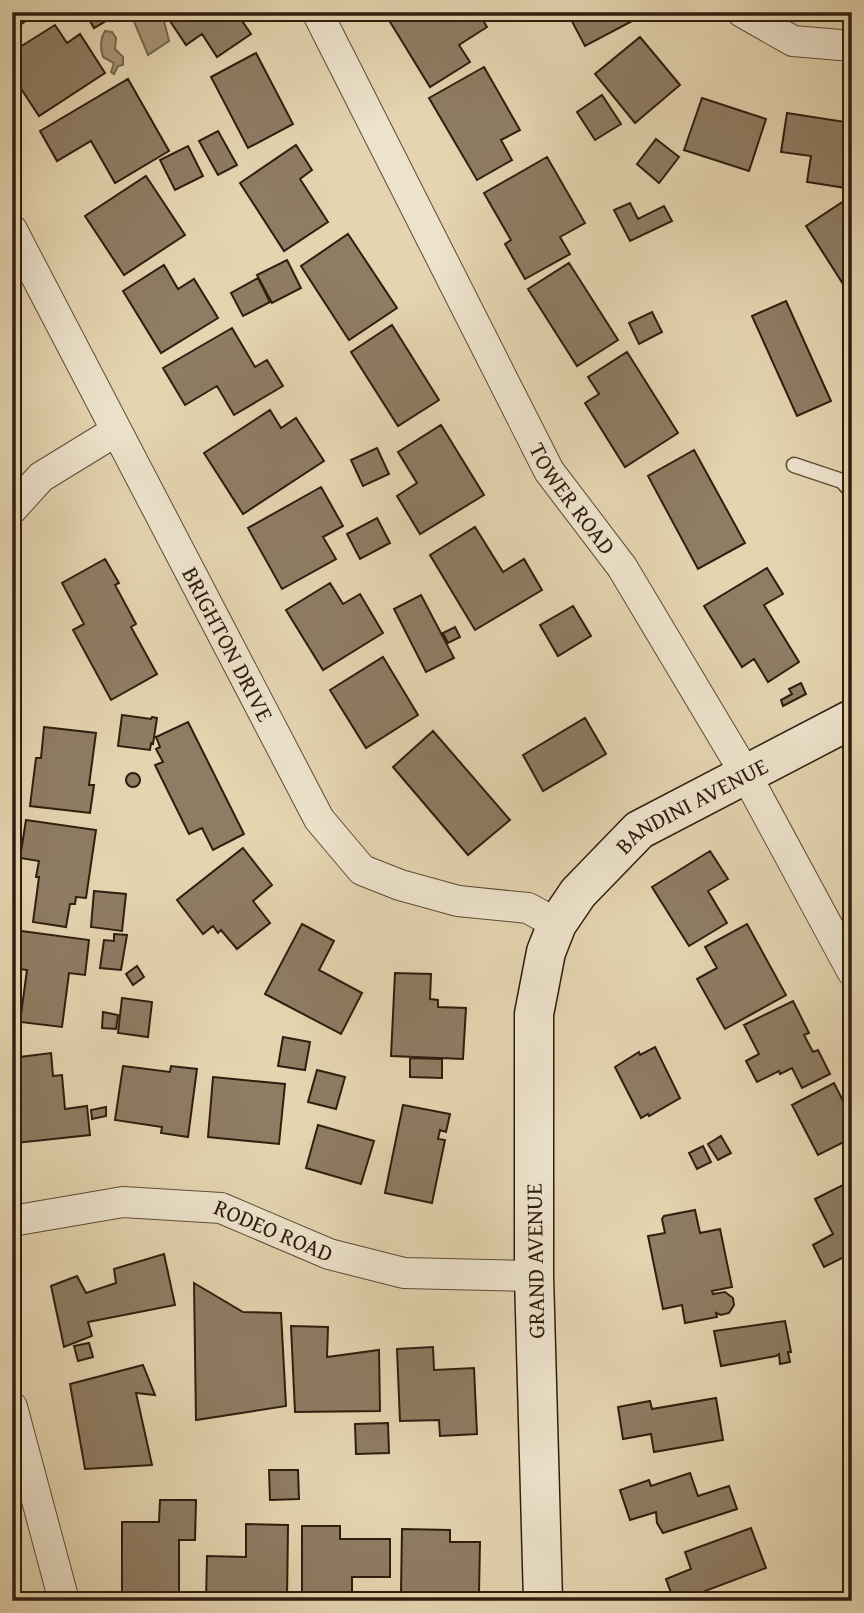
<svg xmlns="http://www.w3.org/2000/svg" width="864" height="1613" viewBox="0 0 864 1613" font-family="'Gentium Book Plus',serif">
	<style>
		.water { fill: #a79679; stroke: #77664f; stroke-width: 2 }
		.building { fill: #8e7c63; stroke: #301d0f; stroke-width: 2 }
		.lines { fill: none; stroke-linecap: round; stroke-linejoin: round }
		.lane-casing { stroke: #5d4b37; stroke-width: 17 }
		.street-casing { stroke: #5d4b37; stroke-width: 32 }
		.secondary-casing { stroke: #301d0f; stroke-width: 41 }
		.lane { stroke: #ede3cc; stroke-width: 14 }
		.street { stroke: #ede3cc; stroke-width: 30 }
		.secondary { stroke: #ede3cc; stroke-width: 38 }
		.labels { text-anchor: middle; stroke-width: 5; stroke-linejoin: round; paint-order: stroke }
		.street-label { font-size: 23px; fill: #301d0f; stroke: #ede3cc }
	</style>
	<rect width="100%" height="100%" fill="#e4d4b0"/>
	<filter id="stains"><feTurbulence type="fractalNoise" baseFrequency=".00286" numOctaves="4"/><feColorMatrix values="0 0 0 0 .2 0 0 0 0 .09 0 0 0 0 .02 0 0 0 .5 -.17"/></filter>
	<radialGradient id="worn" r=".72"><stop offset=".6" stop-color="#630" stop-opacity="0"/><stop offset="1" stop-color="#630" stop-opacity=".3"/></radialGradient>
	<path class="water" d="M130,12H149L153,20L163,17L169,41L148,55Z
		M105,31L112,32L116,38L115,49L123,57V65L118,66L114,74L111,72L114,63L103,57C100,48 100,39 105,31Z"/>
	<path class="building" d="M12,12H28L32,17L12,30Z
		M85,12H121L94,28Z
		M164,12H236L251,34L217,57L202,34L186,45Z
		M384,12H478L487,27L459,45L470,62L430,87Z
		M567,12H633L636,19L585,46Z
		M55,25L67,43L80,34L105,73L39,116L12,75V52Z
		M640,37L680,85L635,123L595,74Z
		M256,53L293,124L248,148L211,77Z
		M484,67L520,130L501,140L512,160L477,180L429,98Z
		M128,79L169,151L115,183L91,141L57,161L40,131Z
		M602,95L621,124L595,140L577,112Z
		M702,98L766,119L749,171L684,150Z
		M787,113L852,123V166L849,165L846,188L807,182L811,156L781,152Z
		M218,131L237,165L218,175L199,141Z
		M656,139L679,157L659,183L637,164Z
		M296,145L312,170L300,179L328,222L284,251L240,183Z
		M188,146L203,176L175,190L160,160Z
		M547,157L585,223L560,237L570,254L525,279L505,244L511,240L484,193Z
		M146,176L185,235L124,275L85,216Z
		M850,197L852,200V298L806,226Z
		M630,203L638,219L664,206L672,221L630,241L614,210Z
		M348,234L397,308L349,340L301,266Z
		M287,260L301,288L272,303L257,275Z
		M569,263L618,340L577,366L528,289Z
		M164,265L178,289L194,279L218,318L161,353L123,291Z
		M258,278L270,302L243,316L231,293Z
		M786,301L831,401L797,416L752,316Z
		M652,312L662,332L639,344L629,323Z
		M392,325L439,400L398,426L351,352Z
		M232,328L255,367L267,360L283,386L234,415L217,386L185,405L163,368Z
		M627,352L678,433L625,467L585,403L599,394L588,377Z
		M270,410L281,428L296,418L324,461L243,514L204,453Z
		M441,425L484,495L420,534L397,496L417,483L398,452Z
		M377,448L389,474L363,486L351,460Z
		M694,450L745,543L698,569L648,476Z
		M321,487L343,526L323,537L336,559L282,589L248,528Z
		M377,518L390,543L360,559L347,534Z
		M475,527L503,572L524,559L542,590L475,630L430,555Z
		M105,559L119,583L115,585L136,624L131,627L157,674L111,700L73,630L84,624L62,583Z
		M767,568L783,594L764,605L799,662L768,682L754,659L742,667L704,606Z
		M330,583L343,604L360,594L383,633L323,670L286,610Z
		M421,595L454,658L426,672L394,609Z
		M573,606L591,636L558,656L540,625Z
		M455,627L460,637L448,643L443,633Z
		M383,657L418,715L366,748L330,690Z
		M801,683L806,694L783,706L781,700L792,694L789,689Z
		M122,715L151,719L152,717L157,718L153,744L151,743L150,750L118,746Z
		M585,718L606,754L543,791L523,755Z
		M188,722L244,834L213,850L202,828L189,834L155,765L163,762L156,749L160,747L156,737Z
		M44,727L96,733L89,785H94L90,813L30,806L36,758H41Z
		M433,731L510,820L468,855L393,767Z
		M126 780a7 7 0 1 1 14 0a7 7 0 1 1-14 0Z
		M26,820L96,830L86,898L76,897L75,904H70L66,927L33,922L39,877H36L39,861L20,858Z
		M243,848L272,885L253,901L270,923L237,949L221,930L218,933L213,926L203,934L177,900Z
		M710,851L728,879L708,891L727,923L689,946L652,887Z
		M94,891L126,894L122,931L91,927Z
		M302,924L334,941L319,970L362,993L341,1034L265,994Z
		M747,924L786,995L725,1029L697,979L717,968L705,947Z
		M14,930L89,940L85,975L69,973L62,1027L20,1022L27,970L12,968Z
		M114,934L127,935L121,970L100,968L104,940L114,941Z
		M137,966L144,977L133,985L126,974Z
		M395,973L431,974L430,999L438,1000V1007L466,1008L463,1059L391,1056Z
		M122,998L152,1002L148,1037L118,1033Z
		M793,1001L809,1033L804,1035L813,1052L818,1050L830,1074L802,1088L792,1068L780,1074L779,1071L757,1082L746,1061L759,1054L744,1025Z
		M103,1012L118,1015L116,1029L102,1028Z
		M283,1037L310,1042L305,1070L278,1066Z
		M655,1047L680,1098L649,1116L648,1114L641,1118L615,1067L639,1052L640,1055Z
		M51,1053L53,1076L62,1075L65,1109L87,1106L90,1135L16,1143L12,1101V1058Z
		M410,1058L442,1059V1078L410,1077Z
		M123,1066L170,1072L171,1066L197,1069L188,1137L161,1133L162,1127L115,1120Z
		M317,1070L345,1077L336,1109L308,1102Z
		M213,1077L285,1084L279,1144L208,1137Z
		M834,1083L851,1117L845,1120L852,1132V1138L818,1155L792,1105Z
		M403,1105L450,1114L446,1132L440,1130L438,1139L445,1140L432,1203L385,1193Z
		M106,1107V1116L92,1119L91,1110Z
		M318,1125L374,1141L361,1184L306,1168Z
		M721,1136L731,1153L718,1160L708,1144Z
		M703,1146L711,1162L697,1169L689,1153Z
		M847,1183L852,1193V1256L845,1259L844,1257L824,1267L813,1245L833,1234L815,1199Z
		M695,1210L700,1233L720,1229L732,1287L712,1291L713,1294L725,1292L733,1298L734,1305L729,1313L721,1315L716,1313L717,1317L685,1323L682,1305L663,1309L648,1236L665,1233L662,1219L664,1216Z
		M164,1254L175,1305L88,1322L92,1336L64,1347L51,1286L77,1276L86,1293L116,1283L114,1269Z
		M194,1283L243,1312L281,1313L286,1406L196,1420Z
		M785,1321L791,1352H788L790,1362L780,1364L779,1354L776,1356L721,1366L714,1331Z
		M291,1326L328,1327L327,1357L379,1350L380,1411L295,1412Z
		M89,1343L93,1357L78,1361L74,1346Z
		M433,1347L434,1370L474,1368L477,1434L440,1436L439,1420L400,1421L397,1349Z
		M143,1365L155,1395L136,1393L152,1465L85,1469L70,1384Z
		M716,1398L723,1440L654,1452L651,1434L623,1439L618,1407L650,1401L652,1409Z
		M388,1423L389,1453L356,1454L355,1424Z
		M269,1470H298L299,1499L270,1500Z
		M690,1473L698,1496L729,1486L737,1509L663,1533L657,1523L656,1512L630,1520L620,1490L649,1480L651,1486Z
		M160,1500H196L195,1540H179V1601H122V1522H159Z
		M246,1524L288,1525L287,1601L206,1600L207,1556L246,1557Z
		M302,1526H340V1539H390V1577H352V1601H302Z
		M751,1528L766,1568L705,1591L708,1599L703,1601H674L666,1579L691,1569L685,1552Z
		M402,1529L450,1530V1542H480L479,1593H401Z"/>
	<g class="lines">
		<defs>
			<path id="lane" d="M794,465L842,481L852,492"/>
			<g id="street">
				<path id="s1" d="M317,12L549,471L622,567L745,773L852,971"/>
				<path d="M742,12L793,41L852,46"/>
				<path id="s2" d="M12,230L319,819L362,870L400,885L458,901L528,908L557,924"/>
				<path d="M12,509L41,477L116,431"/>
				<path id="s3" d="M12,1221L123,1202L221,1208L329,1254L404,1273L534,1276"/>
				<path d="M12,1407L64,1601"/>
			</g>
			<g id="secondary">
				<path id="s4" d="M543,1601L534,1276V1014L546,952L557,924L578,893L639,830L852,719"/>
			</g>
		</defs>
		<use href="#lane" class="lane-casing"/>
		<use href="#street" class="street-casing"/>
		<use href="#secondary" class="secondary-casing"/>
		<use href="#lane" class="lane"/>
		<use href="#street" class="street"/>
		<use href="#secondary" class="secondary"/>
	</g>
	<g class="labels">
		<g class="street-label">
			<text dy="8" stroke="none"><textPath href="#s1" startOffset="550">TOWER ROAD</textPath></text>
			<text dy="8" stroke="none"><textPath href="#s2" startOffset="467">BRIGHTON DRIVE</textPath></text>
			<text dy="8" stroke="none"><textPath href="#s4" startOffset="863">BANDINI AVENUE</textPath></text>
			<text dy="8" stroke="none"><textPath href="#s3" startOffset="268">RODEO ROAD</textPath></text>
			<text transform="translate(535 1261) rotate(-91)" y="8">GRAND AVENUE</text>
		</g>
	</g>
	<rect width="864" height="1613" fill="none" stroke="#e4d4b0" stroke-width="42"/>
	<rect x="14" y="14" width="836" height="1585" fill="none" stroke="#301d0f" stroke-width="3.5"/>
	<rect x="21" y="21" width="822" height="1571" fill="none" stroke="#301d0f" stroke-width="2"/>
	<rect width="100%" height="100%" filter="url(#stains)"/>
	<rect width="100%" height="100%" fill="url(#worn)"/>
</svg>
